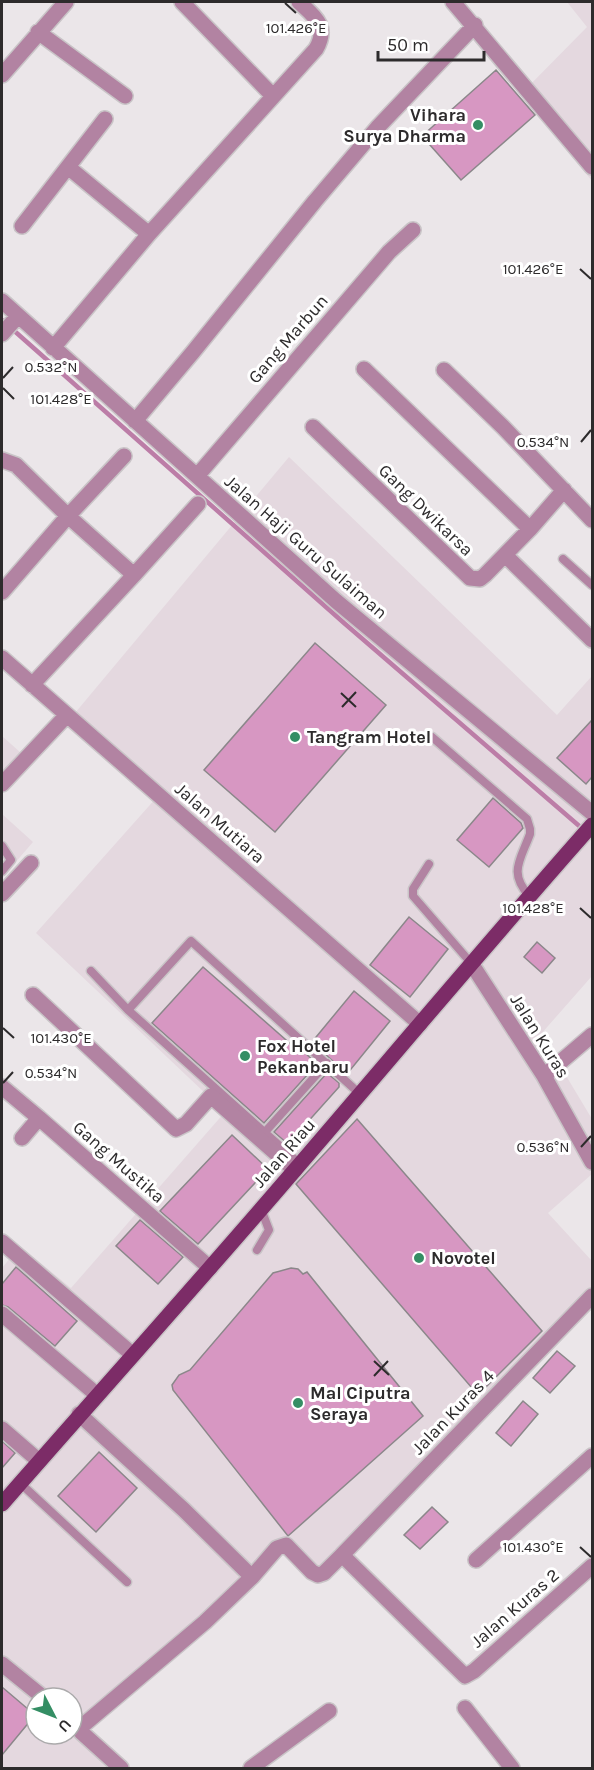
<svg xmlns="http://www.w3.org/2000/svg" width="594" height="1770" viewBox="0 0 594 1770" font-family="Karla,sans-serif">
	<style>
		.built { fill: #e4d8df; fill-rule: evenodd }
		.lines { fill: none; stroke-linecap: round; stroke-linejoin: round }
		.stream { stroke: #bc7da7; stroke-width: 4.5 }
		.building { fill: #d797c2; stroke: #8b878a; stroke-width: 1.5 }
		.lane-casing { stroke: #c9c4c7; stroke-width: 11 }
		.street-casing { stroke: #c9c4c7; stroke-width: 18 }
		.primary-casing { stroke: #c9c4c7; stroke-width: 18 }
		.lane { stroke: #b283a2; stroke-width: 8 }
		.street { stroke: #b283a2; stroke-width: 15 }
		.primary { stroke: #7c2c67; stroke-width: 15 }
		.ticks { fill: none; stroke: #2d2b2c; stroke-width: 2 }
		.poi-dot { fill: #348e64; stroke: #fff; stroke-width: 2 }
		.labels { text-anchor: middle; stroke-width: 6; stroke-linejoin: round; paint-order: stroke }
		.poi-label { font-size: 18px; font-weight: bold; fill: #2d2b2c; stroke: #fff; text-anchor: start }
		.street-label { font-size: 18px; fill: #2d2b2c; stroke: #fff }
		.ticks-label { font-size: 15px; text-anchor: middle; fill: #2d2b2c; stroke: #fff; stroke-width: 6; stroke-linejoin: round; paint-order: stroke }
	</style>
	<rect width="100%" height="100%" fill="#ebe6e9"/>
	<path class="built" d="M567,2H592V181L521,94L587,27Z
		M289,457L557,715L592,676V976L541,1034L592,1119V1174L548,1213L592,1261V1294L313,1577L283,1544L78,1731L118,1768H2V1268L20,1246L71,1288L225,1112L36,933L157,797L70,719ZM36,1698H72V1734H36Z
		M2,736L30,761L2,794Z
		M2,814L33,842L2,878Z"/>
	<g class="lines">
		<path class="stream" d="M2,320L344,623L592,837"/>
	</g>
	<path class="building" d="M496,70L535,115L461,180L422,136Z
		M315,643L386,705L275,832L204,770Z
		M592,720V777L586,784L557,758Z
		M493,798L521,823L523,828L489,867L457,840Z
		M409,917L448,949L410,997L370,965Z
		M537,942L555,958L542,973L524,957Z
		M203,967L302,1054L304,1052L317,1064L264,1123L152,1023Z
		M354,991L390,1021L347,1074L312,1042Z
		M327,1073L339,1083V1087L288,1144L274,1132Z
		M357,1119L542,1331L478,1395L296,1184Z
		M232,1135L268,1169L198,1244L160,1211Z
		M140,1220L183,1257L158,1284L116,1246Z
		M16,1267L77,1321L55,1346L8,1307L2,1305V1284Z
		M291,1268L298,1269L303,1274L307,1272L423,1416L288,1536L173,1390L172,1385L179,1375L190,1370L273,1273Z
		M557,1351L575,1366L550,1393L533,1378Z
		M523,1401L538,1414L511,1446L496,1433Z
		M2,1441L15,1453L2,1468Z
		M99,1452L137,1488L96,1532L58,1496Z
		M432,1507L448,1522L420,1549L404,1535Z
		M2,1687L35,1715L2,1755Z"/>
	<g class="lines">
		<defs>
			<path id="lane" d="M563,559L592,585
				M432,737L527,819L530,829V834C520,861 508,873 530,897
				M2,846L11,860L2,871
				M429,864L413,889V896L471,963
				M91,971L128,1010L300,1164
				M128,1010L191,941L360,1094
				M265,1132L327,1063
				M257,1250L269,1230L261,1209
				M20,1483L127,1582"/>
			<path id="street" d="M182,2L273,96
				M453,2L592,167
				M38,32L125,96
				M2,75L66,2
				M68,167L149,234
				M22,226L105,119
				M2,301L336,601L592,813
				M2,334L18,316
				M53,348L149,234L316,49C329,26 315,17 299,2
				M364,369L530,529
				M444,370L503,427L592,520
				M135,421L193,352L315,201L377,128L475,25
				M313,427L470,578L480,579L485,575L530,529L564,490
				M2,460L16,465L68,516L134,575L32,685
				M197,476L389,252L413,230
				M505,555L592,640
				M134,575L198,504
				M2,592L68,516L124,456
				M2,658L420,1024
				M2,784L67,715
				M2,894L31,863
				M471,963L544,1076L592,1162
				M33,995L176,1129L186,1124L211,1096L295,1170
				M544,1076L592,1035
				M2,1087L39,1118L210,1268
				M22,1138L39,1118
				M2,1242L133,1355
				M2,1314L96,1394
				M79,1414L184,1510L252,1577
				M2,1429L39,1461
				M342,1555L592,1296
				M476,1560L592,1456
				M2,1664L44,1698
				M465,1708L512,1768
				M121,1768L81,1732V1727L205,1622L252,1577L277,1548L286,1545L312,1572L318,1575L324,1573L342,1555L465,1676L474,1671L592,1566
				M251,1768L329,1711"/>
			<path id="primary" d="M2,1504C99,1393 198,1283 294,1171C393,1056 491,939 592,825"/>
		</defs>
		<use href="#lane" class="lane-casing"/>
		<use href="#street" class="street-casing"/>
		<use href="#primary" class="primary-casing"/>
		<use href="#lane" class="lane"/>
		<use href="#street" class="street"/>
		<use href="#primary" class="primary"/>
	</g>
	<path class="ticks" d="M285,3L296,13M580,269L591,279M3,378L13,367M3,388L14,399M581,442L591,430M341,693L356,707M342,707L356,692M580,908L591,918M3,1028L14,1038M3,1083L13,1072M581,1147L591,1136M374,1361L389,1375M374,1376L388,1361M580,1547L591,1557"/>
	<g class="poi-dot">
		<circle cx="478" cy="125" r="6"/>
		<circle cx="295" cy="737" r="6"/>
		<circle cx="245" cy="1056" r="6"/>
		<circle cx="419" cy="1258" r="6"/>
		<circle cx="298" cy="1403" r="6"/>
	</g>
	<g class="labels">
		<g class="poi-label">
			<text x="466" y="121" text-anchor="end">Vihara<tspan x="466" dy="21">Surya Dharma</tspan></text>
			<text x="307" y="743">Tangram Hotel</text>
			<text x="257" y="1052">Fox Hotel<tspan x="257" dy="21">Pekanbaru</tspan></text>
			<text x="431" y="1264">Novotel</text>
			<text x="310" y="1399">Mal Ciputra<tspan x="310" dy="21">Seraya</tspan></text>
		</g>
		<g class="street-label">
			<text transform="translate(288 339) rotate(-49)" y="6">Gang Marbun</text>
			<text transform="translate(426 510) rotate(44)" y="6">Gang Dwikarsa</text>
			<text transform="translate(306 547) rotate(41)" y="6">Jalan Haji Guru Sulaiman</text>
			<text transform="translate(220 823) rotate(41)" y="6">Jalan Mutiara</text>
			<text transform="translate(540 1036) rotate(58)" y="6">Jalan Kuras</text>
			<text transform="translate(284 1153) rotate(-49)" y="6">Jalan Riau</text>
			<text transform="translate(119 1162) rotate(41)" y="6">Gang Mustika</text>
			<text transform="translate(453 1412) rotate(-46)" y="6">Jalan Kuras 4</text>
			<text transform="translate(515 1608) rotate(-41)" y="6">Jalan Kuras 2</text>
		</g>
	</g>
	<g class="ticks-label">
		<text x="296" y="33">101.426°E</text>
		<text x="533" y="274">101.426°E</text>
		<text x="51" y="372">0.532°N</text>
		<text x="61" y="404">101.428°E</text>
		<text x="543" y="447">0.534°N</text>
		<text x="533" y="913">101.428°E</text>
		<text x="61" y="1043">101.430°E</text>
		<text x="51" y="1078">0.534°N</text>
		<text x="543" y="1152">0.536°N</text>
		<text x="533" y="1552">101.430°E</text>
	</g>
	<rect width="594" height="1770" fill="none" stroke="#2d2b2c" stroke-width="6"/>
	<g transform="translate(54 1716) rotate(132)"><circle r="28" fill="#ffffff" stroke="#abaaab" stroke-width="1.5"/>
	<path d="M0-4.5L10 22L0 15L-10 22Z" fill="#348e64"/>
	<text y="-9" font-size="16" font-weight="bold" text-anchor="middle" fill="#2d2b2c">U</text>
	</g>
	<path d="M378 51v9h106v-9" fill="none" stroke="#2d2b2c" stroke-width="3"/>
	<text x="387" y="51" font-size="18" fill="#2d2b2c" stroke="#ffffff" stroke-width="4.5" paint-order="stroke">50 m</text>
</svg>
